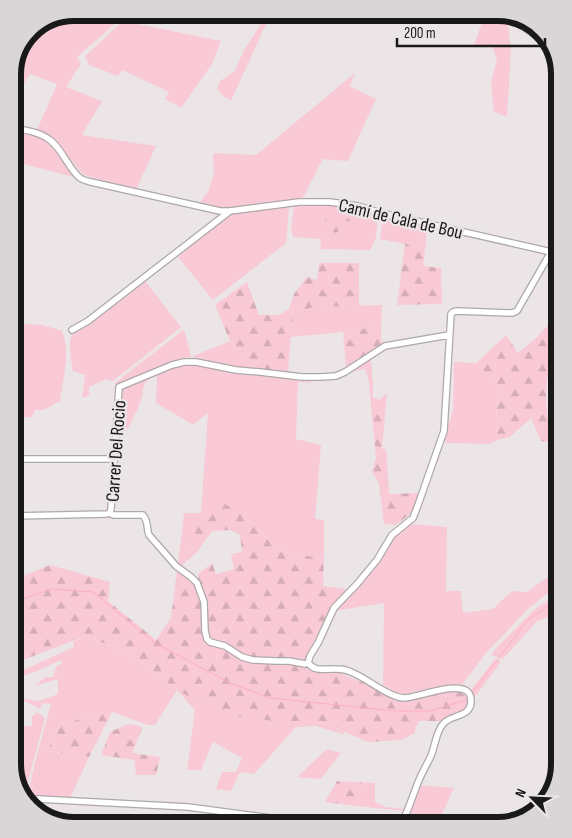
<svg xmlns="http://www.w3.org/2000/svg" width="572" height="838" viewBox="0 0 572 838" font-family="'Sofia Sans Condensed',sans-serif">
	<style>
		.green { fill: #f9cad6 }
		.forest { fill: url(#forest-firs) }
		.lines { fill: none; stroke-linecap: round; stroke-linejoin: round }
		.stream { stroke: #ffadc5; stroke-width: 1 }
		.minor-casing { stroke: #ada8a9; stroke-width: 8 }
		.tertiary-casing { stroke: #ada8a9; stroke-width: 9 }
		.minor { stroke: #fff; stroke-width: 5.5 }
		.tertiary { stroke: #fff; stroke-width: 8 }
		.labels { text-anchor: middle; stroke-width: 4.5; stroke-linejoin: round; paint-order: stroke }
		.street-label { font-size: 19px; fill: #1a1919; stroke: #ebe5e7 }
		.rim { fill: none; stroke: #1a1919; stroke-width: 6 }
	</style>
	<defs>
		<pattern id="forest-firs" width="22" height="20" patternUnits="userSpaceOnUse" patternTransform="scale(1.25)"><rect width="22" height="20" fill="#f9cad6"/><path d="M5 1l3.5 6h-7zM16 11l3.5 6h-7z" fill="#d5adb7"/></pattern>
	</defs>
	<rect width="100%" height="100%" fill="#ebe5e7"/>
	<path class="green" d="M74,13H122L117,22L77,57L81,64L66,87L102,101L82,135L156,146L136,190L84,175L49,135L37,130L57,84L30,74L21,88L13,86V79L19,62L17,61L33,28Z
		M268,13H271L231,101L223,96L217,89L220,81L235,71L243,52Z
		M485,13H493L508,24L511,49L507,117L494,112L491,83L497,59L492,46L479,47L474,46Z
		M123,21L221,41L212,64L181,108L165,99L169,92L122,70L118,76L89,65L85,56Z
		M355,73L350,86L376,99L348,161L323,159L302,199L224,208L199,204L209,190L214,172L213,153L256,155Z
		M17,131L43,138L60,155L74,177L23,164H13V147Z
		M297,204H329L356,208L378,214L376,238L370,250L320,249L321,239L293,237L291,229L294,206Z
		M289,206L286,243L213,300L178,257L231,213Z
		M383,215L427,226L426,243L405,244L380,239Z
		M144,280L181,327L113,381L106,379L89,387V395L82,398L85,375L73,371C71,358 67,343 73,331Z
		M382,305L381,337L383,343L373,327L343,332L291,337L293,313L314,307Z
		M13,323L43,325L62,331C71,352 63,378 60,401L44,410H35L32,417H13Z
		M183,330L185,332L191,357L230,341L256,368H240L191,357L177,360L122,383L115,384V383Z
		M454,362L476,363L496,384L497,440L490,444L446,443L444,437L453,411Z
		M196,363L309,379L311,383L298,382L296,439L321,445L315,519L324,520V559L279,551L243,515L187,543L197,552L181,566L178,565L184,513H201L208,413L193,425L156,403L157,375C138,384 146,387 140,403C137,411 132,420 128,428H118L121,388L183,364Z
		M411,524L447,527L446,591H461L463,613L493,609L504,598L512,591L527,592L559,569V584L528,609L487,652L461,686L448,685L404,694L395,692L383,685L384,603L335,611L361,582L392,538L404,526Z
		M549,600L556,609L559,607V622H556L549,617L537,621L503,659L491,655L496,648L535,609Z
		M86,636L132,655L177,690L274,721H322L345,732L343,734L316,726L296,727L254,774L240,772L231,791L216,789L222,772H236L242,758L213,742L201,770H187L195,710L177,690L155,725H148L112,712L60,724L47,751L89,757L70,798L30,796L29,790L35,762L51,704L42,703L40,709L19,698L39,701L58,694V679L35,686L45,677H53L56,667L62,663L61,660L35,672L13,679V676L21,671L74,647L73,642Z
		M495,659L501,662L474,698L471,690Z
		M37,712L45,718L28,781L22,795C23,783 20,771 20,759C19,748 21,737 21,726H32V717Z
		M327,749L341,753L321,779L297,777Z
		M361,782L375,783V802L385,807L405,809L404,811L357,806Z
		M420,785L454,788L437,825H402Z"/>
	<path class="forest" d="M327,211H340L351,221L336,233L324,228Z
		M426,243L423,266L441,268L442,304L397,305L405,244Z
		M319,263H359V306L314,307L293,313L288,373L256,368L230,341L215,305L247,282L259,315H279L289,309L294,294L307,277L317,280Z
		M559,314V378H547L546,402L550,434L559,439V444L541,441L531,418L510,437L497,440L496,384L476,363L506,335L518,353L534,340Z
		M373,327L383,343L346,367L343,332Z
		M384,349V350L371,360L373,384V397L379,400L387,393L382,449H386L389,494L420,493L410,514L396,525L384,524L379,483L372,472L376,458L369,383L365,369L347,373Z
		M220,501L243,515L279,551L324,559L323,586L346,589L331,608L305,659L301,661L292,658L279,659L247,657L228,644L214,641L209,637L198,580V574L212,563L216,574L234,569L231,554L242,552L240,535L231,530L212,531L197,552L187,543L201,513Z
		M50,565L110,582L108,601L156,640L171,618L177,570C181,573 187,575 190,579C205,595 203,621 204,641L228,650L248,663L294,664L306,667L315,672H337L364,683L395,701L448,692H459L467,696L468,704L464,711L443,721H419L415,729V733L402,740L367,742L322,721H274L221,714L177,690L132,655L86,636L20,661H13V574L21,577Z
		M112,712L89,757L47,751L60,724Z
		M128,724L143,727L132,753L160,757L156,775H136L134,760L101,755L110,732Z
		M337,781L361,782L357,806L325,802Z"/>
	<g class="lines">
		<path class="stream" d="M13,602L52,589L93,592L155,643L230,683L270,698L394,711H430L466,700
			M472,693L527,621L559,598"/>
		<defs>
			<path id="minor" d="M13,128C25,130 40,132 50,140C63,150 68,168 80,178C83,180 87,181 91,182L220,211H230L299,202H330L358,206L385,214L547,251L551,254
				M13,242H14
				M72,330L88,321L230,211
				M13,459H114
				M110,513L113,515H143C149,522 146,528 149,535L176,566L191,577L197,583L204,602L205,631L207,639L210,642L225,646L242,657L253,660L276,661H289L305,664L308,663
				M13,516L107,514L110,513L111,509L119,387L172,365L184,362H196L236,370L260,372L302,377H320L336,376L345,372L385,346L449,335
				M27,801L38,799L188,807L325,825
				M401,825C408,811 413,795 419,780C423,771 427,764 431,756C435,746 436,732 443,724C451,714 470,718 471,702C471,698 470,694 468,692C457,681 419,697 405,698C389,698 367,678 351,672C347,670 341,669 336,669C325,668 316,673 308,663L310,656L318,643L334,608L357,584L377,560L392,535L413,518L418,505L444,431L451,314L453,312L457,311L512,313L517,311L548,257L553,254L559,255"/>
			<path id="tertiary" d="M503,13L552,45"/>
		</defs>
		<use href="#minor" class="minor-casing"/>
		<use href="#tertiary" class="tertiary-casing"/>
		<use href="#minor" class="minor"/>
		<use href="#tertiary" class="tertiary"/>
	</g>
	<g class="labels">
		<g class="street-label">
			<text transform="translate(401 218) rotate(13)" y="7">Camí de Cala de Bou</text>
			<text transform="translate(115 451) rotate(-86)" y="7">Carrer Del Rocio</text>
		</g>
	</g>
	<path d="M0 0H572V838H0ZM74 21H498A53 53 0 0 1 551 74V764A53 53 0 0 1 498 817H74A53 53 0 0 1 21 764V74A53 53 0 0 1 74 21Z" fill="#dad5d7" fill-rule="evenodd"/>
	<path class="rim" d="M74 21H498A53 53 0 0 1 551 74V764A53 53 0 0 1 498 817H74A53 53 0 0 1 21 764V74A53 53 0 0 1 74 21Z"/>
	<g transform="translate(532 798) rotate(294)" stroke="#ebe5e7" stroke-width="4" paint-order="stroke">
	<path d="M0-4L9 19L0 12L-9 19Z" fill="#1a1919"/>
	<text y="-8" font-size="14" font-weight="bold" text-anchor="middle" fill="#1a1919">N</text>
	</g>
	<path d="M397 38v8h148v-8" fill="none" stroke="#1a1919" stroke-width="2.5"/>
	<text x="404" y="38" font-size="15" fill="#1a1919" stroke="#ebe5e7" stroke-width="4" paint-order="stroke">200 m</text>
</svg>
